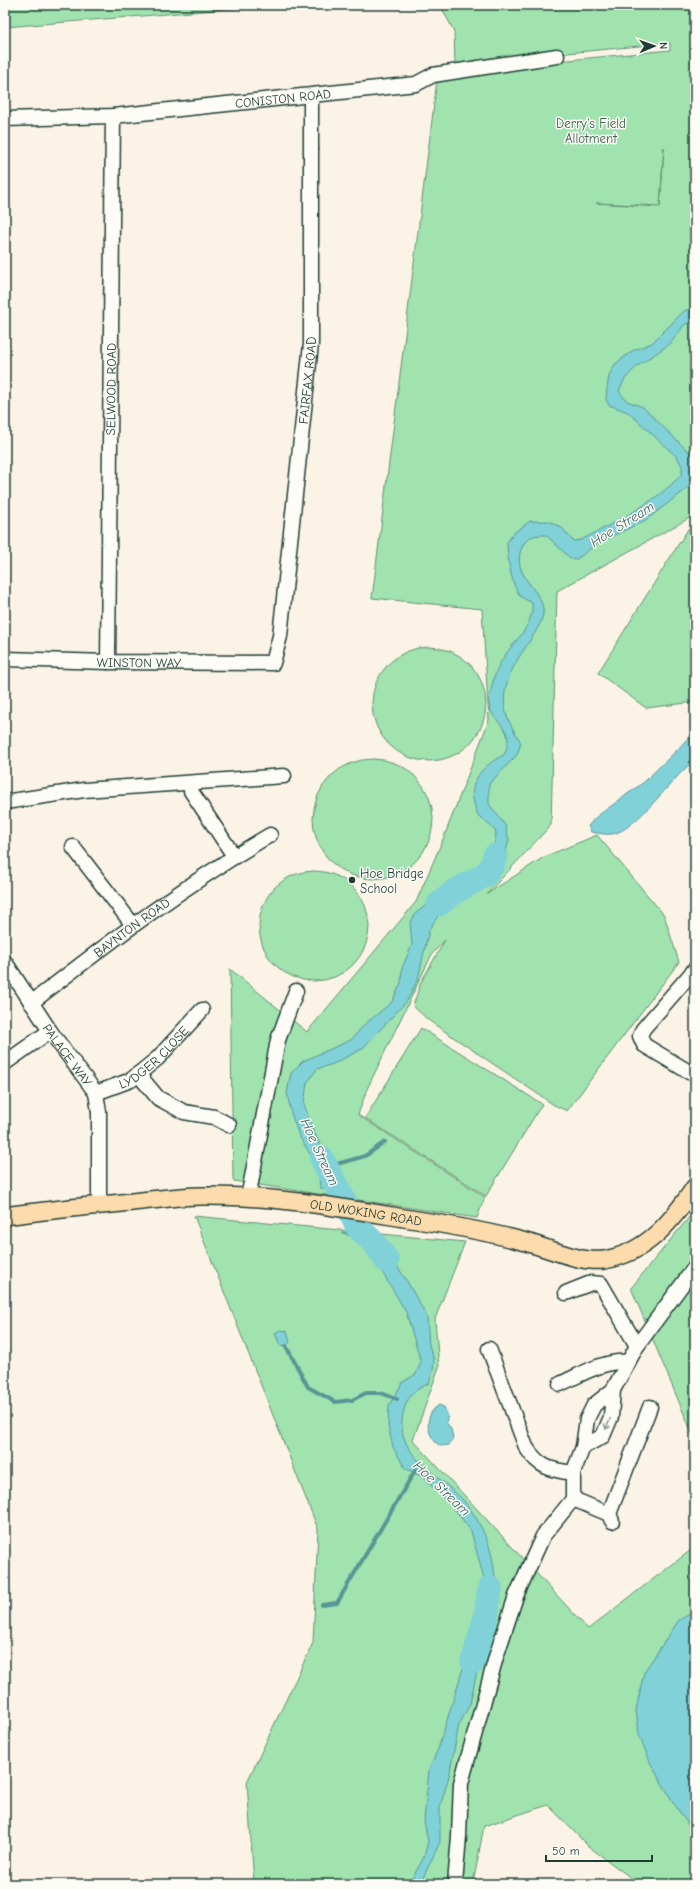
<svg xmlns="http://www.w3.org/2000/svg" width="700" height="1889" viewBox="0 0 700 1889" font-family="'Comic Neue',sans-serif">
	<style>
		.green { fill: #a0e3ae; stroke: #609071; fill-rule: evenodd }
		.water { fill: #80d1d8; stroke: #599696 }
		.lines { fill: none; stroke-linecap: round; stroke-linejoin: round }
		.stream { stroke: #599696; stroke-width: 4 }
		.river { stroke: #80d1d8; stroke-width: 25 }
		.minor-casing { stroke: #1f3d34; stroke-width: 17 }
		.major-casing { stroke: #1f3d34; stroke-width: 20 }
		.minor { stroke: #fdfcf7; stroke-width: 14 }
		.major { stroke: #fcdcac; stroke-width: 17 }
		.oneway { stroke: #8e9c96 }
		.poi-dot { fill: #1f3d34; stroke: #fdfcf7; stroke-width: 1.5 }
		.labels { text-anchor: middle; stroke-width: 3; stroke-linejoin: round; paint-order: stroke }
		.street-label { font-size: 13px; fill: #1f3d34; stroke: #fdfcf7 }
		.park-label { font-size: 13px; fill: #395e4c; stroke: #fdfcf7 }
		.poi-label { font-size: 13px; fill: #1f3d34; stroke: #fdfcf7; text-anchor: start }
		.water-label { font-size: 14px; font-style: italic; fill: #37625d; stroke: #fdfcf7 }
	</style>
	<rect width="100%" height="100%" fill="#fcf3e7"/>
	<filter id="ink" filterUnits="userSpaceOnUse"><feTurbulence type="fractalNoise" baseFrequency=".025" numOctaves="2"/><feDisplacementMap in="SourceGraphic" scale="8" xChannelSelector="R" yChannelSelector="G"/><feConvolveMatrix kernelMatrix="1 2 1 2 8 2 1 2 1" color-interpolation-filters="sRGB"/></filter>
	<g filter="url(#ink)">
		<path class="green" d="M5,5H278L5,27Z
			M440,5H695V515L557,591L551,825L487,894L544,857L597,835L664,915L679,962L567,1111L554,1105L428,1020L413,1006L421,982L445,940L432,954L367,1089L358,1115L485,1197L477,1218L233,1181L230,969L307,1032L416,902L444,837L489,720L482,609L372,598L437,80L558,61L670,50V43L455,64L454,31ZM664,147L660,207L596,203L660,206Z
			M695,526V702L646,708L598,673L688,529Z
			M372 704a57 57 0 1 1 114 0a57 57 0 1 1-114 0Z
			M313 819a60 60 0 1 1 120 0a60 60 0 1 1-120 0Z
			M259 926a55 55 0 1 1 110 0a55 55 0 1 1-110 0Z
			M421,1028L542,1104L486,1196L365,1118Z
			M695,1210V1440L631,1288Z
			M194,1216L465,1242L435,1319L439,1367L413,1440L588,1629L695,1547V1884H639L588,1846L548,1805L484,1826L473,1884H254L247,1782L313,1643L318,1529Z"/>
		<path class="water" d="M690,309H695V322L685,324L670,344L637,366L625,379L619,391L627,401L643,407L695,458V486L688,488L646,520L598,543L577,559H571L546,535C536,535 529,535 523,545C507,575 547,592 543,614C542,623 534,634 529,642C516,661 501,684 505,709C507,721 516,733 521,743L517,755L489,784V804L505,825L509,840L503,862L494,876L478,888L468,871C488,860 494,856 496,832C490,825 483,820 478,815C476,812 475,806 474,803C467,781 486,763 504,755C518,726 490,724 489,703C488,700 490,695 491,691C493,679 497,667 504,657C515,639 534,627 532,603C529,601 524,599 521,597C511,586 507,556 507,542L515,532L530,521H549L562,528L573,541L581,540C617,521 654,504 682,474V466L677,457L628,412L609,405L606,400L607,388L609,376L615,364L634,350L652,343L684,311Z
			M695,730V760C673,776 636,831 612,834C606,835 597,833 591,832L588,826L596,817L644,782L677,750Z
			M463,876L471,891L463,894L438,916L429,930L418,979L407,1001L362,1049L333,1064L317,1069L307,1083L304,1104L312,1128L327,1158L347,1191L320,1188L318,1167L299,1136L291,1113L287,1093L291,1073L303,1061L351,1040L365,1024L392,1002L401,983L402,968L412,945L410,923L416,913Z
			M341,1232L377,1236L407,1281L427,1317L429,1345L434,1360L433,1371L429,1383C413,1391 407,1396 403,1414C394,1455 439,1474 462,1499C470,1507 477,1519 482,1529C497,1558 498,1594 492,1624L480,1618L486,1586L471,1531L451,1504L422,1477L405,1468L393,1447L388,1426L389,1405L403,1382L416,1374L421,1362L406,1312L378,1265L362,1241Z
			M280,1330L287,1331L290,1342L286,1346L280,1345L275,1333Z
			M439,1405L444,1407L448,1416L446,1422L451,1429L453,1438L449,1445L440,1446C426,1436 423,1415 439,1405Z
			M695,1611V1834L674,1804L650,1762L639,1734L636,1710L644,1672L679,1620Z
			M476,1626L490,1632L478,1667L470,1704L459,1725L449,1776L440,1807V1842L420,1884H409L424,1857L428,1841L424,1821L429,1770L438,1749Z"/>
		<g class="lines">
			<path class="stream" d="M326,1167L365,1156L385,1142
				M286,1346L308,1387L335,1402L352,1400L366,1393H381L397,1399
				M322,1605L337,1603L416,1469"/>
			<path class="river" d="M439,904L454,892L485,875L493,864L495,856
				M322,1159L358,1227L376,1245L387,1261
				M473,1662L486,1617L490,1588"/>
			<defs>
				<g id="minor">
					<path id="s1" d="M5,119L113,116L416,84L433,75L557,56"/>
					<path id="s2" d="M5,659L108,662L273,663L280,636L311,344V96"/>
					<path id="s3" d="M108,662L113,116"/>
					<path d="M191,791L234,856"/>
					<path d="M5,802L84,790L284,776"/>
					<path d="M73,847L133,925"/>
					<path id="s4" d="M5,962L50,1031L96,1093L99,1112V1205"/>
					<path d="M695,969L643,1029L640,1036L644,1045L689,1072H695"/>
					<path id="s5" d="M31,1003C108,943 186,884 270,835"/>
					<path d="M5,1063L50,1031"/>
					<path d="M138,1074L158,1098L184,1112L214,1117L229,1125"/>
					<path id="s6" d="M96,1093L131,1080L158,1058L202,1010"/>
					<path d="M248,1198L278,1040L296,991"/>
					<path d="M566,1293L591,1283L601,1284L637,1346"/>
					<path d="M489,1349L526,1447C539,1468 551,1470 573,1473"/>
					<path d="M560,1384C580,1375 606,1359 628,1362"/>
					<path d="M583,1447L603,1436L611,1417L613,1390L637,1346L695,1267"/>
					<path d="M573,1499L609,1514L612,1521"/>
					<path d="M609,1514L650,1407"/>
					<path d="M455,1884L459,1836L461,1783L496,1657L516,1596L543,1536L573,1499V1473L583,1447L587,1419L594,1405L613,1390"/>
				</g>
				<g id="major">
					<path id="s7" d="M5,1216C47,1210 90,1206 132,1202C155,1200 178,1196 201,1196C269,1195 337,1207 404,1218C444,1224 484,1231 522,1241C546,1247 579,1263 604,1260C647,1253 672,1221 695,1187"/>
				</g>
			</defs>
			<use href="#minor" class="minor-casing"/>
			<use href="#major" class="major-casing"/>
			<use href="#minor" class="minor"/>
			<use href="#major" class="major"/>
		</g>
		<defs><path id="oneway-shaft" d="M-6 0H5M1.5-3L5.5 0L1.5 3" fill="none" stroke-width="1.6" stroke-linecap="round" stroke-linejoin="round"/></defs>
		<use class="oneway" href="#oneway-shaft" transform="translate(608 1424) rotate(114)"/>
	</g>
	<circle class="poi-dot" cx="352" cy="880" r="4"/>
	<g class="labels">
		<g class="street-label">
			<text dy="5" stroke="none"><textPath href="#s1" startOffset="279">CONISTON ROAD</textPath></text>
			<text dy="5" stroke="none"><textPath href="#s2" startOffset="553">FAIRFAX ROAD</textPath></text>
			<text dy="5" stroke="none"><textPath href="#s3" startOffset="273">SELWOOD ROAD</textPath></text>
			<text dy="5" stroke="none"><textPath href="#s2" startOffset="134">WINSTON WAY</textPath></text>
			<text dy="5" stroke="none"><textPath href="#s5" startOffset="126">BAYNTON ROAD</textPath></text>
			<text dy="5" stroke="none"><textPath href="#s4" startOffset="112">PALACE WAY</textPath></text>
			<text dy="5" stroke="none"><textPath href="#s6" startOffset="69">LYDGER CLOSE</textPath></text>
			<text dy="5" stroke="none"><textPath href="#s7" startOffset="363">OLD WOKING ROAD</textPath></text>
		</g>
		<g class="park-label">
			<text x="591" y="128">Derry's Field<tspan x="591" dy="15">Allotment</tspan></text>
		</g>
		<g class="poi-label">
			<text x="360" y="878">Hoe Bridge<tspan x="360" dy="15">School</tspan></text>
		</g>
		<g class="water-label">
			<text transform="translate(622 524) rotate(-32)" y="5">Hoe Stream</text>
			<text transform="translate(320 1152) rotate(65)" y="5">Hoe Stream</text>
			<text transform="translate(442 1488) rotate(44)" y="5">Hoe Stream</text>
		</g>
	</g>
	<rect width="700" height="1889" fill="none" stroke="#fdfcf7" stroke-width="20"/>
	<rect x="10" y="10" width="680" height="1869" fill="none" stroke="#1f3d34" stroke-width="1.5" filter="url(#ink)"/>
	<g transform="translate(654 46) rotate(88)" stroke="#fdfcf7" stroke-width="3" paint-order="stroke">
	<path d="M0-3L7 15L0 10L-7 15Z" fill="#1f3d34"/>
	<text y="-6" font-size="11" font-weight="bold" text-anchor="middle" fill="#1f3d34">N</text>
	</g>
	<path d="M546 1855v6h106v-6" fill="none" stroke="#1f3d34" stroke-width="2"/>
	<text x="552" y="1855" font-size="12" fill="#1f3d34" stroke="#fdfcf7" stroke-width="3" paint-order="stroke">50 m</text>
</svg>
